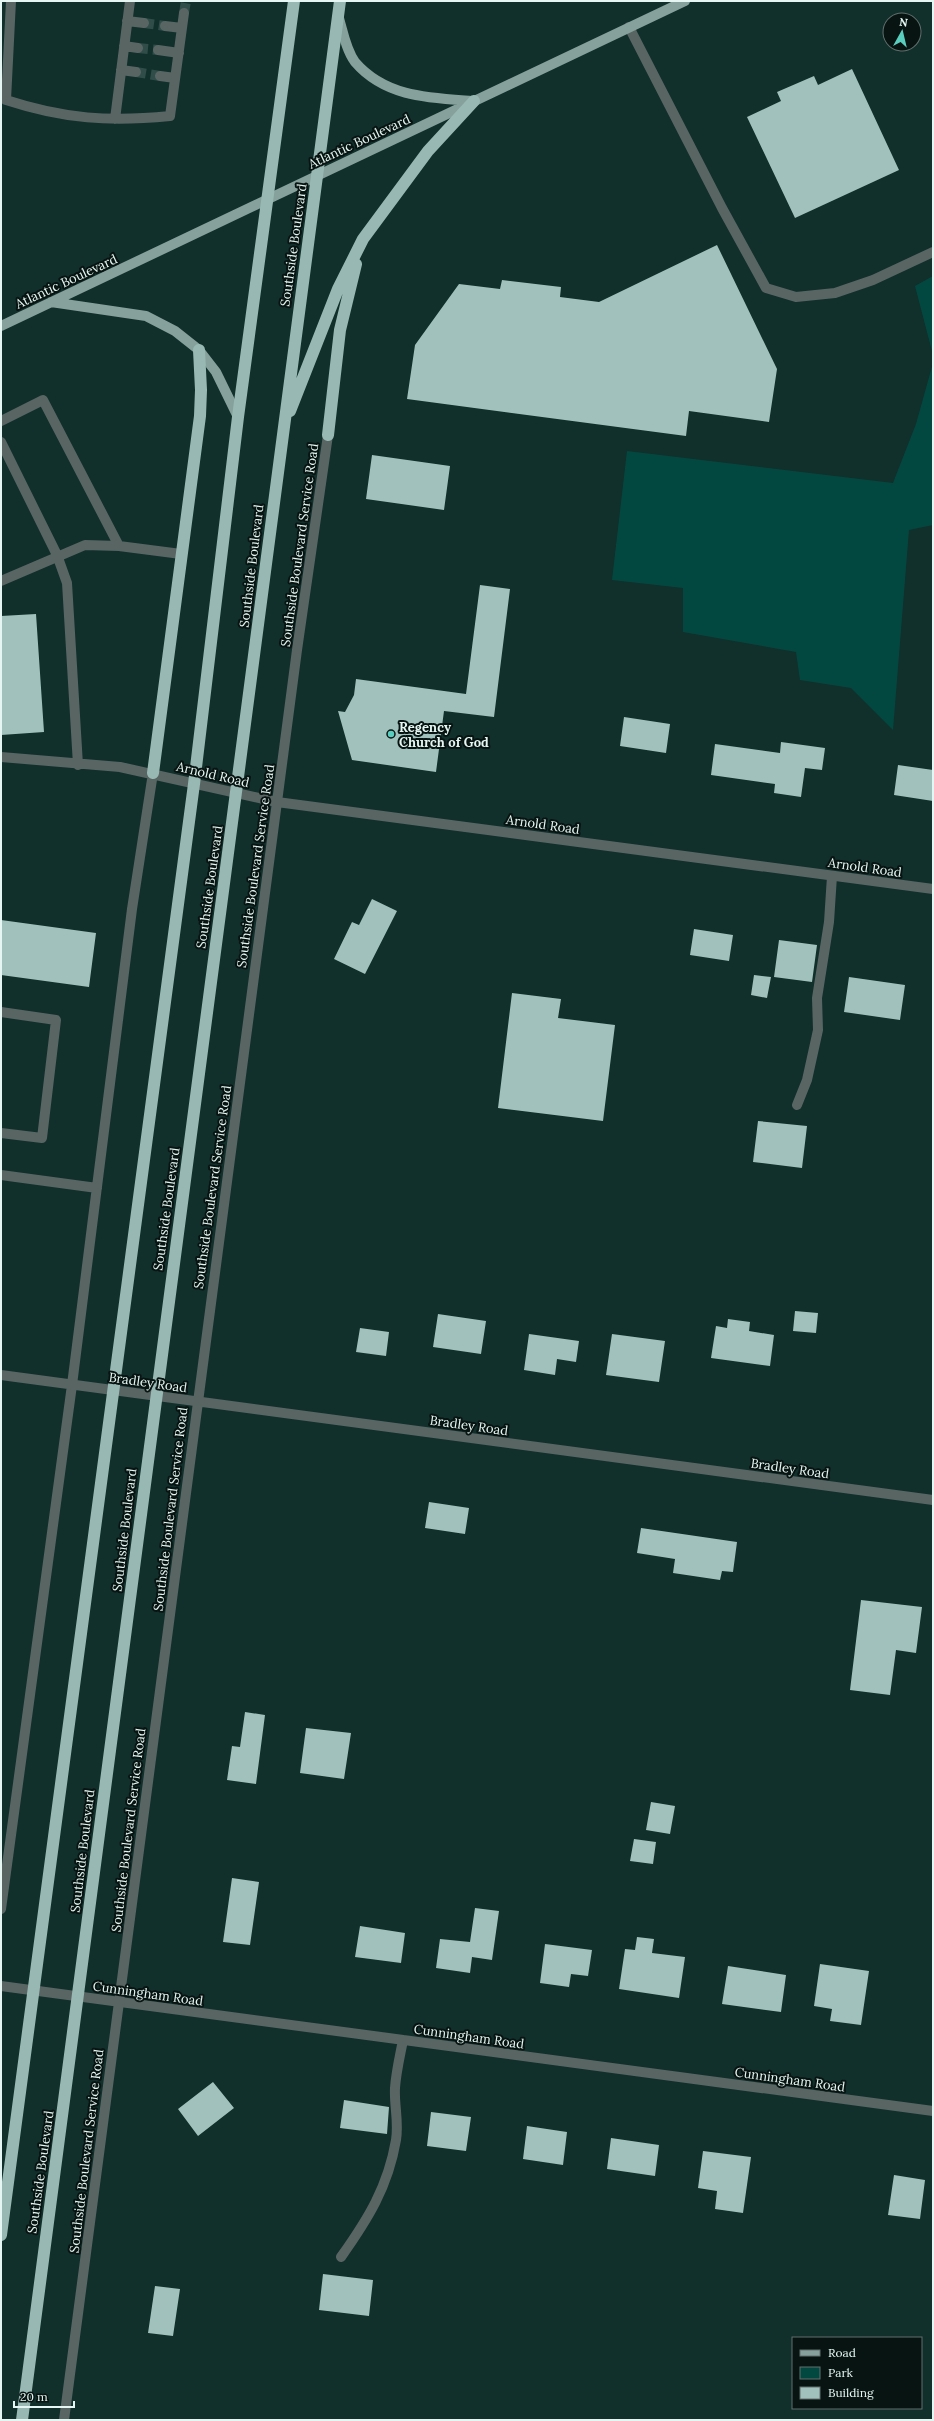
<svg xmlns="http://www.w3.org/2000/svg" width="934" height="2421" viewBox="0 0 934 2421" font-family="Lora,serif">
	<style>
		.green { fill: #034840 }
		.building { fill: #a1c2bc }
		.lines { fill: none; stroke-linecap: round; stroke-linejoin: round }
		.minor-tunnel { stroke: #314d49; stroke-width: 10; stroke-dasharray: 10 5; stroke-linecap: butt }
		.minor { stroke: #586563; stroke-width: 10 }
		.major { stroke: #86a19c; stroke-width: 10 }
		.highway { stroke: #98b9b3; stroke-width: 12 }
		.poi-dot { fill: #5acebe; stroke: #081412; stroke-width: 1.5 }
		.labels { text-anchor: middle; stroke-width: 4; stroke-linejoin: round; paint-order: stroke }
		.street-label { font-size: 13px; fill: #e6f7f3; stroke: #081412 }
		.poi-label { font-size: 13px; font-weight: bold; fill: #e6f7f3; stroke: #081412; text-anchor: start }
	</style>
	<rect width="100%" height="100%" fill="#112f2b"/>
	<path class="green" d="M933,276V355L915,286Z
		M933,363V525L909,530L893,730L851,688L800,680L796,652L683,632V588L612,580L627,451L893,483L916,424Z"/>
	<path class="building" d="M852,69L899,170L795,218L747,117L781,101L777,92L814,76L818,85Z
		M717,245L777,369L769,422L689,411L686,436L407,399L415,345L459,284L500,289L502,280L561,287L560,297L599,302Z
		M372,455L450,466L444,510L366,499Z
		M480,585L510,589L494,717L444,711L436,772L352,760L338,711L345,712L354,695L356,679L466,694Z
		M36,614L44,732L1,735V616Z
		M624,717L670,724L666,753L620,746Z
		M781,742L825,748L822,770L805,768L801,797L774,793L775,784L711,775L715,744L780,753Z
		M898,765L933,770V801L894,795Z
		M372,899L397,911L365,974L334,959L352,922L359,925Z
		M1,920L96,933L89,987L1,975Z
		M694,929L733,935L729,961L690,955Z
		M779,940L817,945L812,982L774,977Z
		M754,975L771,977L767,998L751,995Z
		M849,977L905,985L900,1020L844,1012Z
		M512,993L561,999L558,1018L615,1025L603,1121L498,1108Z
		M758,1121L807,1126L802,1168L753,1162Z
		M795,1311L818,1313L816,1333L793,1331Z
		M438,1314L486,1321L481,1354L433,1347Z
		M728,1319L750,1322L749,1331L774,1335L770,1366L711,1358L716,1326L727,1328Z
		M360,1328L389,1332L386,1356L356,1352Z
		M529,1334L579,1341L576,1362L557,1359L555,1375L524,1370Z
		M612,1334L665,1341L659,1382L606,1375Z
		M429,1502L469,1508L465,1534L425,1528Z
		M641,1528L737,1542L733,1572L722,1571L720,1580L673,1573L675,1559L637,1553Z
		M861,1600L922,1607L916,1653L896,1650L890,1695L850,1690Z
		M245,1712L265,1715L256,1784L227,1780L232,1746L240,1747Z
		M306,1728L351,1733L344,1779L300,1773Z
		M651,1802L675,1806L670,1834L646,1830Z
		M634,1839L656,1842L653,1864L630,1861Z
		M232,1878L259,1882L250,1945L223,1942Z
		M475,1908L499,1911L492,1960L472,1957L470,1973L436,1968L440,1939L470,1942Z
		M360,1926L405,1933L401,1963L355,1957Z
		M637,1937L654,1939L652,1953L685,1957L679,1998L619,1989L625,1949L635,1950Z
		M545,1944L592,1950L588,1976L571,1974L569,1987L540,1983Z
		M820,1964L869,1971L861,2025L830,2021L832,2009L814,2006Z
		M728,1966L786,1975L781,2012L722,2004Z
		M213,2082L234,2108L198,2136L178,2109Z
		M344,2100L389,2107L387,2134L340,2128Z
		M431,2112L471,2117L466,2151L427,2146Z
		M527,2126L567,2132L563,2165L523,2159Z
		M611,2138L659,2145L655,2176L607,2169Z
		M703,2151L751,2157L743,2213L715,2209L717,2191L698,2188Z
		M894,2175L925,2180L920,2219L888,2215Z
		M323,2274L373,2280L369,2316L319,2310Z
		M155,2286L180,2289L173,2336L148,2333Z"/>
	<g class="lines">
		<path class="minor-tunnel" d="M184,13L186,1
			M144,23L165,26
			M138,48L158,50
			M136,72L160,76"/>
		<path class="minor" d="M11,1L6,100C64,119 110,122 170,116L184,13
			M127,21L144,23
			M165,26L182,28
			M629,27L722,208L766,288L796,297L835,293L873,280L933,252
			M124,46L138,48
			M158,50L179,53
			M121,70L136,72
			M160,76L175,78
			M115,119L130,1
			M1,421L43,400L119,546
			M1,442L57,555L67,583L78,765
			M1,581L85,545L119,546L181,554
			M1,757L120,767L277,802L933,889
			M1,1012L56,1020L42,1138L1,1133
			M797,1105L807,1080L818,1030L817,998L829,922L832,876
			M1,1175L97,1188
			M1,1375L933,1500
			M1,1909L72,1385L132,909L153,773
			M1,1986L933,2111
			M341,2257C368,2219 388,2187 396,2140C399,2122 394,2105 395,2088C396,2072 400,2056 403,2040
			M64,2420L297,650L328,435"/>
		<path class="major" d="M339,18C343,32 346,50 355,62C385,97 429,98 472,101
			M51,302L146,316L175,331L199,350L216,372L238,417
			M1,326L685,1"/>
		<path class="highway" d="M290,411L338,289L363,239L428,151L474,101
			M328,435L340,330L356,264
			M153,773L200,416L201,390L199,350
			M1,2235L194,784L238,417L294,1
			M22,2420L340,1"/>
	</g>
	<circle class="poi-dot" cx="391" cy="734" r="4"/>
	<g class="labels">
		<g class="street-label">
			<text transform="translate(359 141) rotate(-25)" y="5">Atlantic Boulevard</text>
			<text transform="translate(293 245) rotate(-82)" y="5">Southside Boulevard</text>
			<text transform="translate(66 281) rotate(-25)" y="5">Atlantic Boulevard</text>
			<text transform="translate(299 545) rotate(-82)" y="5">Southside Boulevard Service Road</text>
			<text transform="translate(251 566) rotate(-83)" y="5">Southside Boulevard</text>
			<text transform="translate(213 774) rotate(13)" y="5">Arnold Road</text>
			<text transform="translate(543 824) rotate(8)" y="5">Arnold Road</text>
			<text transform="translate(255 866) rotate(-82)" y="5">Southside Boulevard Service Road</text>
			<text transform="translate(865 867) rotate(8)" y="5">Arnold Road</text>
			<text transform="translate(209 887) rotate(-82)" y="5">Southside Boulevard</text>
			<text transform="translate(212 1187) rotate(-82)" y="5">Southside Boulevard Service Road</text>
			<text transform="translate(166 1209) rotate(-82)" y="5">Southside Boulevard</text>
			<text transform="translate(148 1382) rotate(8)" y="5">Bradley Road</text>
			<text transform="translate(469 1425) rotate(8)" y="5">Bradley Road</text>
			<text transform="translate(790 1468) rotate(8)" y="5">Bradley Road</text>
			<text transform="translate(170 1509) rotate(-83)" y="5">Southside Boulevard Service Road</text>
			<text transform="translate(124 1530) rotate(-83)" y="5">Southside Boulevard</text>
			<text transform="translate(128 1830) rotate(-83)" y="5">Southside Boulevard Service Road</text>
			<text transform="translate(82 1851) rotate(-83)" y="5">Southside Boulevard</text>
			<text transform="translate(148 1993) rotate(8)" y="5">Cunningham Road</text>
			<text transform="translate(469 2036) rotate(8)" y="5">Cunningham Road</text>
			<text transform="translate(790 2079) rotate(8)" y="5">Cunningham Road</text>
			<text transform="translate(86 2151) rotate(-83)" y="5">Southside Boulevard Service Road</text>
			<text transform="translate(40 2172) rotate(-82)" y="5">Southside Boulevard</text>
		</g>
		<g class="poi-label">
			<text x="399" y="732">Regency<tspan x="399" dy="15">Church of God</tspan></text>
		</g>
	</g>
	<rect width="934" height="2421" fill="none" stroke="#e6f7f3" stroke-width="4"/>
	<rect x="792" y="2337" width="130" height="72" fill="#081412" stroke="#616f6c"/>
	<rect x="800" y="2350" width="20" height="6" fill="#86a19c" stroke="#616f6c"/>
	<text x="828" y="2357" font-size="12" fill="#e6f7f3">Road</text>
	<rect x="800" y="2367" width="20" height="12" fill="#034840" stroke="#616f6c"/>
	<text x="828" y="2377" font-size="12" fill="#e6f7f3">Park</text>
	<rect x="800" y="2387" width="20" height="12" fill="#a1c2bc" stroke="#616f6c"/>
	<text x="828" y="2397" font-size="12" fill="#e6f7f3">Building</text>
	<g transform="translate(902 32) rotate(8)"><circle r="19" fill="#081412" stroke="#616f6c"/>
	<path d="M0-3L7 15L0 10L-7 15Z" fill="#5acebe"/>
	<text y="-6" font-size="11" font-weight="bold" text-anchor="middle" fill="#e6f7f3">N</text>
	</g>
	<path d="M14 2401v6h60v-6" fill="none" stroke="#e6f7f3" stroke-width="2"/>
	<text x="20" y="2401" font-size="12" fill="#e6f7f3" stroke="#081412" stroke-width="3" paint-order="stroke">20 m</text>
</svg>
